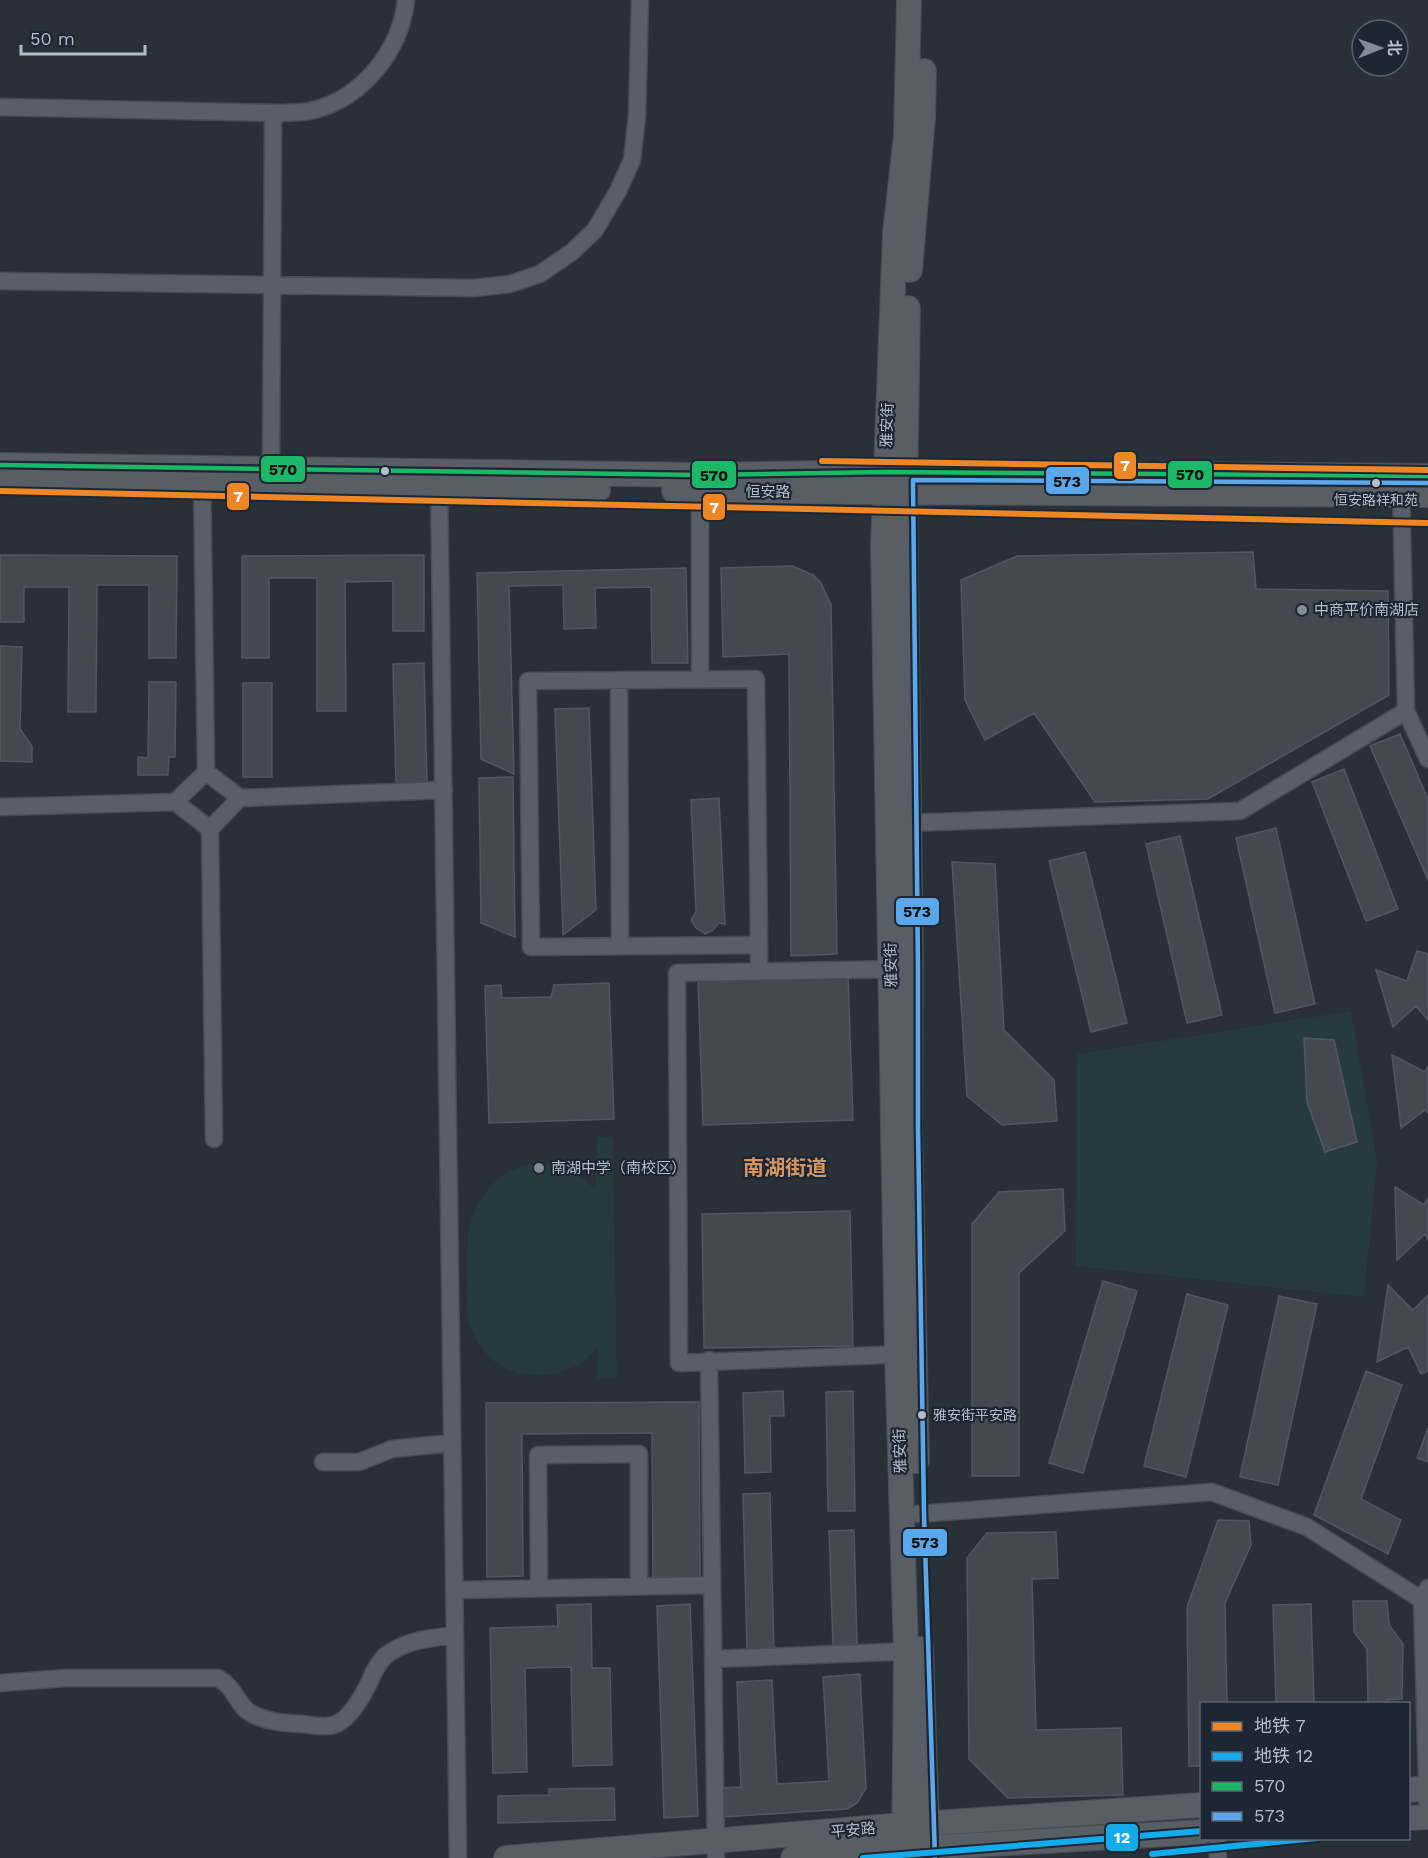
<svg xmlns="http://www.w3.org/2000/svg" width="1428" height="1858" viewBox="0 0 1428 1858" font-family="'Work Sans','Noto Sans SC',sans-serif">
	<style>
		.green { fill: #273a3e }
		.building { fill: #444950; stroke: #52575f; stroke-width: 1.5 }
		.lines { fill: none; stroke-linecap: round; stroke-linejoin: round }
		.street-casing { stroke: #484c53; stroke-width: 19 }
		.secondary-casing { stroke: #484c53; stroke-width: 26 }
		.street { stroke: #5a5e66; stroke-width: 16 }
		.secondary { stroke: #595d64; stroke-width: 24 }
		.bus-1-casing { stroke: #1d2633; stroke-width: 9 }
		.bus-2-casing { stroke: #1d2633; stroke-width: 9 }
		.bus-1 { stroke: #1ab867; stroke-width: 4.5 }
		.bus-2 { stroke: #5aa8eb; stroke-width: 4.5 }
		.metro-1-casing { stroke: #1d2633; stroke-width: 10 }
		.metro-2-casing { stroke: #1d2633; stroke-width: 10 }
		.metro-1 { stroke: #ee8626; stroke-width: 6 }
		.metro-2 { stroke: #13abec; stroke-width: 6 }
		.bus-dot { fill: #b4bcc9; stroke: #1d2633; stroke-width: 2 }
		.poi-dot { fill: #848b96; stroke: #1d2633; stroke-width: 2 }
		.labels { text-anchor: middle; stroke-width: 4.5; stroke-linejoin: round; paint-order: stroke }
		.bus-label { font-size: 14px; fill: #b4bcc9; stroke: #1d2633 }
		.street-label { font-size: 15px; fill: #b4bcc9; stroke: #1d2633 }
		.poi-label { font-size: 15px; fill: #b4bcc9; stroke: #1d2633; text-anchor: start }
		.district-label { font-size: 21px; font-weight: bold; fill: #d59563; stroke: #1d2633 }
		.line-badge { stroke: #1d2633; stroke-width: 2 }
		.badge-label { font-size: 16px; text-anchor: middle; font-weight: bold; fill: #fff }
		.pale-badge-label { font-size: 16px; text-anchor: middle; font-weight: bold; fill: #111 }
	</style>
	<rect width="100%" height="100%" fill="#2a3038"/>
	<path class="green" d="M1351,1011L1377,1162L1364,1297L1076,1266L1077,1054Z
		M597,1137H613L617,1378L597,1379L598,1346C578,1377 529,1384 498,1364C484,1355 472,1335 468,1319C466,1310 467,1300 467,1291C467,1272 467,1254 468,1235C475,1189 512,1153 561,1167C575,1172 585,1181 596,1189Z"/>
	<path class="building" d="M1253,552L1256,589L1388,591L1389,695L1208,799L1095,802L1034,713L985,740L965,700L961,580L1017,556Z
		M0,555L177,556L176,658H149V585H97L96,712H68L69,587H24V622H0Z
		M424,555V631H393V581L345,582L346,711H317V578H269V658H242V556Z
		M792,566L813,575L821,583L831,605L837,954L791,956L789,654L723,657L721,568Z
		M686,568L688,663H652L651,587L595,588L596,628L564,629L563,585L509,586L514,774L481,759L477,573Z
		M0,646L22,647L20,729L32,746V762L0,761Z
		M424,663L427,783L396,784L393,664Z
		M149,682H176L175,757H169L168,775H138V757L148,758Z
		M243,683H272V777H243Z
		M589,708L596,910L563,935L555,709Z
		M1400,734L1428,799V880L1370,746Z
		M1344,769L1398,909L1366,921L1312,782Z
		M513,777L515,937L481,923L479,778Z
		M719,798L725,924L719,923L712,931L705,934L696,928L691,920L696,912L691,800Z
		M1276,828L1315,1004L1275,1013L1236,838Z
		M1180,836L1222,1015L1187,1023L1146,844Z
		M1085,852L1127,1023L1091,1032L1049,861Z
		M952,862L995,864L1004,1030L1054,1080L1057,1121L1002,1125L967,1096Z
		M1417,951L1428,954V1020L1416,1006L1393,1027L1376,970L1407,981Z
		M848,975L853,1120L703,1125L698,980Z
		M609,983L614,1119L489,1123L485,986L501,985L502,998L551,997L554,985Z
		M1304,1038L1334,1040L1357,1142L1325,1152L1307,1102Z
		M1392,1055L1425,1072L1428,1066V1113L1425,1110L1401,1128Z
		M1395,1187L1424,1205L1428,1198V1240L1425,1234L1397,1260Z
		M1063,1189L1065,1231L1019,1273V1476H972V1224L999,1192Z
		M850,1211L853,1346L704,1348L702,1214Z
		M1103,1281L1137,1291L1083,1473L1049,1463Z
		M1388,1285L1413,1310L1428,1295V1371L1421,1374L1408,1347L1377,1362Z
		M1187,1294L1228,1305L1186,1477L1144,1466Z
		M1279,1296L1317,1304L1278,1485L1240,1477Z
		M1366,1371L1402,1385L1361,1499L1401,1520L1388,1554L1314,1515Z
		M783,1391L784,1416H770L771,1472L745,1473L743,1393Z
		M853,1391L855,1511H828L826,1392Z
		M699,1402L700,1577H653L652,1433L522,1434L523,1576L487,1577L486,1403Z
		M1428,1428V1462L1417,1458Z
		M770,1493L774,1651H747L743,1494Z
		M1218,1520L1249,1521L1251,1545L1225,1603L1227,1704H1202V1766H1189L1187,1607Z
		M854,1530L857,1644L833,1645L829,1531Z
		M1056,1532L1058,1578L1032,1579L1036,1730L1121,1728L1123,1795L1008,1798L969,1759L967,1558L987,1533Z
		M1353,1601H1387L1389,1625L1403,1644L1402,1699L1387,1700V1704H1368L1367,1649L1354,1632Z
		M591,1604L592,1668H610L612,1765L573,1766L571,1667L525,1668L527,1772L493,1773L490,1628L558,1626L557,1605Z
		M690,1604L698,1816L664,1818L657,1606Z
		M1311,1604L1314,1704H1276L1273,1605Z
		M860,1674L866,1788L857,1803L847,1809L723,1817L722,1788L741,1787L737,1682L772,1680L777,1784L829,1781L823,1677Z
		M614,1788L615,1820L498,1823V1796L549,1795V1789Z"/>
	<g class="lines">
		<defs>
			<path id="street" d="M0,107L282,113C292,112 305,113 314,110C364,97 401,49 406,0
				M0,281L474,288L510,284L540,274L572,252L595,230L618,191L632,160L637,116L640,0
				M271,478L273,113
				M439,478L458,1858
				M700,482V679
				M1401,486L1406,711L1428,759
				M619,680L620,946
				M206,772L240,798L444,790
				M175,802L206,772L202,474
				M0,807L175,802L210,829
				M908,823L1240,811L1406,711
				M759,945L531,947L528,681L756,679L759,945V972
				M901,969L677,973L679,1363L907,1354
				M214,1139L210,829L240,798
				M709,1360L716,1858
				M323,1462H359L392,1449L452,1443
				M917,1514L1212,1492L1307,1527L1422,1600
				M539,1588L538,1455L639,1454V1586
				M454,1590L712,1585
				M713,1659L915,1651
				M0,1683L66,1678H218C237,1689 237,1706 252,1714C267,1722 286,1723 302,1724C312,1725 324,1728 334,1725C349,1720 362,1697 369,1683C373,1673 377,1664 385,1656C405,1640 431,1638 455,1635
				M1428,1817L1422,1600L1428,1588
				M1217,1838L1218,1858"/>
			<path id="secondary" d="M910,270L923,117L924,71
				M908,308L905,492L911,969L910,1127L917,1461
				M0,465L700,475L886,472L1428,476
				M0,482L598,490
				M674,491L1428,495
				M921,1649L928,1858
				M1408,1790L1428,1788
				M1408,1818L1428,1817
				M506,1858L904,1825L1202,1805
				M793,1858L904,1849L1202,1832
				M904,1858L906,1652L897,1354L883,547L895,233L906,135L909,0"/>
		</defs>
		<use href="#street" class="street-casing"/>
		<use href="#secondary" class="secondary-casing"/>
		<use href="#street" class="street"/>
		<use href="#secondary" class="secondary"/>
		<defs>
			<path id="bus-1" d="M0,465L700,475L886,472L1428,476"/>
			<path id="bus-2" d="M935,1858L924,1514L918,1127V969L913,480L1428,483"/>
		</defs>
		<use href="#bus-1" class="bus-1-casing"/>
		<use href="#bus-2" class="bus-2-casing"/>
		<use href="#bus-1" class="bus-1"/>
		<use href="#bus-2" class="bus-2"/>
		<defs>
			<path id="metro-1" d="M822,461L1428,470
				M0,491L1428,523"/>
			<path id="metro-2" d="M1152,1854L1317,1838
				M863,1858L1202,1831"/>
		</defs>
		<use href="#metro-1" class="metro-1-casing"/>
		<use href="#metro-2" class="metro-2-casing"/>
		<use href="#metro-1" class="metro-1"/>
		<use href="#metro-2" class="metro-2"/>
	</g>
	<g class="bus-dot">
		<circle cx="385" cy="471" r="5"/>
		<circle cx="1376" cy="483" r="5"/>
		<circle cx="922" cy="1415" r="5"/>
	</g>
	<g class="poi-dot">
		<circle cx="1302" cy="610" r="6"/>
		<circle cx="539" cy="1168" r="6"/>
	</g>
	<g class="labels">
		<g class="bus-label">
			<text x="1376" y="505">恒安路祥和苑</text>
			<text x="933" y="1420" text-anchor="start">雅安街平安路</text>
		</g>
		<g class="street-label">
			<text transform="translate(887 425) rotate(-88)" y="5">雅安街</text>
			<text x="768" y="497">恒安路</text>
			<text transform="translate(891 965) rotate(-91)" y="5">雅安街</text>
			<text transform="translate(900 1451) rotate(-92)" y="5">雅安街</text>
			<text transform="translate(853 1830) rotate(-5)" y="5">平安路</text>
		</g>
		<g class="poi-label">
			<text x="1314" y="615">中商平价南湖店</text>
			<text x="551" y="1173">南湖中学（南校区）</text>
		</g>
		<g class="district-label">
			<text x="785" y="1175">南湖街道</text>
		</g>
	</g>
	<g class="line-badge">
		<rect x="1113" y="451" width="24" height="29" rx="6" fill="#ee8626"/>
		<rect x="260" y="455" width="46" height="28" rx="6" fill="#1ab867"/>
		<rect x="1167" y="460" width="46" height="29" rx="6" fill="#1ab867"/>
		<rect x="691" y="460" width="46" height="29" rx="6" fill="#1ab867"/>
		<rect x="1045" y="466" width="45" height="29" rx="6" fill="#5aa8eb"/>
		<rect x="226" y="482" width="24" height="29" rx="6" fill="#ee8626"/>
		<rect x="702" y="493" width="24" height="28" rx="6" fill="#ee8626"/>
		<rect x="895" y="897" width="45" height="29" rx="6" fill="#5aa8eb"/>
		<rect x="902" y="1528" width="46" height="29" rx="6" fill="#5aa8eb"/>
		<rect x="1105" y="1823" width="34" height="29" rx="6" fill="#13abec"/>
	</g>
	<g class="badge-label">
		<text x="1125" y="471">7</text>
		<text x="238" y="502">7</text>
		<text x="714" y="513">7</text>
		<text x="1122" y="1843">12</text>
	</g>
	<g class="pale-badge-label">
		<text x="283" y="475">570</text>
		<text x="1190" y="480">570</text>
		<text x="714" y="481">570</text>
		<text x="1067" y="487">573</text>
		<text x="917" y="917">573</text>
		<text x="925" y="1548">573</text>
	</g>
	<rect x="1200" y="1702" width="210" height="138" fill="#1d2633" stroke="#59626f" stroke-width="1.5"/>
	<rect x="1212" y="1722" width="30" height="9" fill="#ee8626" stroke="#59626f" stroke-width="1.5"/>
	<text x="1254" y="1732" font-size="18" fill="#b4bcc9">地铁 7</text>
	<rect x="1212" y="1752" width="30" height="9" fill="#13abec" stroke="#59626f" stroke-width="1.5"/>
	<text x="1254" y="1762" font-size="18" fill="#b4bcc9">地铁 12</text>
	<rect x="1212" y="1782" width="30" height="9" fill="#1ab867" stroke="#59626f" stroke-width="1.5"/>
	<text x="1254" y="1792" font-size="18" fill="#b4bcc9">570</text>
	<rect x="1212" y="1812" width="30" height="9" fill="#5aa8eb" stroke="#59626f" stroke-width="1.5"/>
	<text x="1254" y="1822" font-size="18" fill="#b4bcc9">573</text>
	<g transform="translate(1380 48) rotate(89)"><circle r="28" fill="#1d2633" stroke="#59626f" stroke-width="1.5"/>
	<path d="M0-4.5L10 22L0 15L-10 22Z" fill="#848b96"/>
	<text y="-9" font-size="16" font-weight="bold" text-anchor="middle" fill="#b4bcc9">北</text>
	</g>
	<path d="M21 45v9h124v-9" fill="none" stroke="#b4bcc9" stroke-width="3"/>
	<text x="30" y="45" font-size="18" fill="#b4bcc9" stroke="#1d2633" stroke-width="4.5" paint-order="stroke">50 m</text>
</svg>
